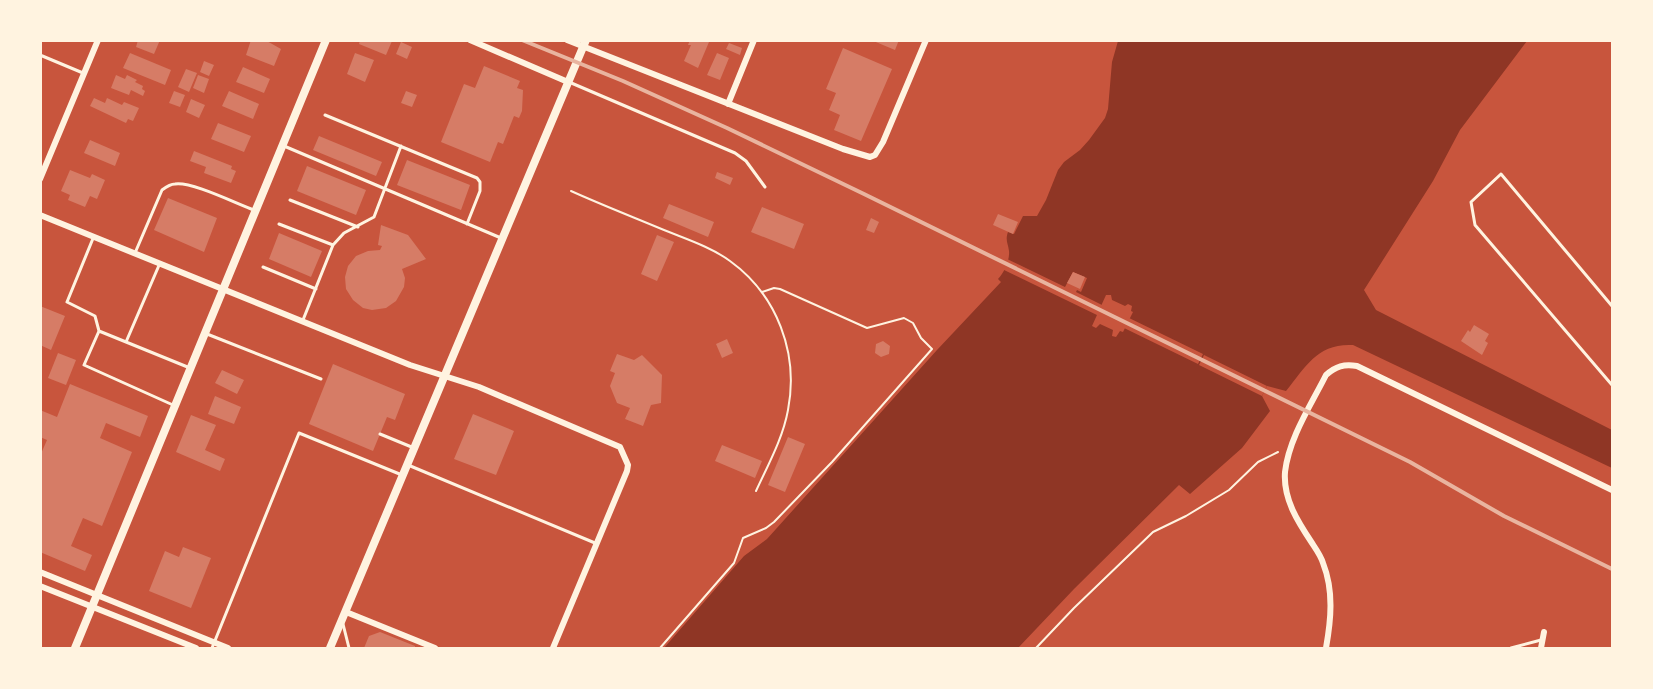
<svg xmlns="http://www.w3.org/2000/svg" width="1653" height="689" viewBox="0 0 1653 689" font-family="'Alegreya Sans',sans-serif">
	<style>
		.water { fill: #8f3625; fill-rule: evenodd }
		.pier { fill: #c8553d }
		.building { fill: #d67c66 }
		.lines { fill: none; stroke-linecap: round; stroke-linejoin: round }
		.path { stroke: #fff3e0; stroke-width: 2 }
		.service { stroke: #fff3e0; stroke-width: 3 }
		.minor { stroke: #fff3e0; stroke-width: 6 }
		.tertiary { stroke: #fff3e0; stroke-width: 8 }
		.rail { stroke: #e9b49f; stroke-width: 4 }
	</style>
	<rect width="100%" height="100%" fill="#c8553d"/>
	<path class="water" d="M1118,41H1527L1460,130L1433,181L1364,290L1376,310L1612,430V468L1353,345C1318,343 1306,366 1286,391L1267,386L1262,396L1270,411L1242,448L1190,494L1179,485L1074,589L1018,648H664L744,556L767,539L937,350L1001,282L998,279C1004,273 1010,260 1009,251C1008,243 1005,240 1008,232L1014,234L1023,216H1037L1046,200L1058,170L1064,162L1080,150L1089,140L1105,118L1108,109L1112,62ZM1106,295H1111L1112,300L1125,306L1128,304L1132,306L1131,311L1133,312L1123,332L1120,331L1116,337L1112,336L1113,330L1100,324L1096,328L1092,326Z"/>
	<path class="pier" d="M1007,259L1065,287L1073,272L1087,278L1081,292L1077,290L1076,292L1104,306L1099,316L1002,269Z
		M1127,317L1203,354L1198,364L1122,327Z
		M1204,355L1267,386L1262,396L1199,365Z"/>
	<path class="building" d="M138,40H160L154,54L136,47Z
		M251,40L261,42L265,40L281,49L274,66L246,55Z
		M360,40H390L392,41L386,55L359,44Z
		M690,40L709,42L698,68L684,61L691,45H688Z
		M871,40H899L895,50Z
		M401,42L412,47L407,59L396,54Z
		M729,43L742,48L740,55L726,49Z
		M843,48L892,69L861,141L834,130L840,115L829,110L836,93L826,89Z
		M130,53L171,70L165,85L123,68Z
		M355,53L374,60L365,82L347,74Z
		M717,53L729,58L720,80L707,75Z
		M204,61L214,65L209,76L200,72Z
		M484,66L520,81L517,88L523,90L522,111L519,118L514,116L503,144L498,142L490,162L441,142L464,84L475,88Z
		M243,67L270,79L264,93L236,82Z
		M186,69L197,73L189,92L178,87Z
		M116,75L125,79L127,75L137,80L135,82L143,86L142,89L145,91L143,96L131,90L129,95L111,88Z
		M198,75L209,79L204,93L193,88Z
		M174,91L185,95L180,107L169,103Z
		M229,91L259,104L253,119L222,106Z
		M406,91L417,95L412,107L401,103Z
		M94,98L105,103L107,98L122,105L124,102L139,108L133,121L128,119L126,123L90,106Z
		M191,99L205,105L199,118L186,112Z
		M218,123L251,136L244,152L211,139Z
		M319,136L382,162L376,176L313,150Z
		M90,140L120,153L115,166L84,153Z
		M194,151L232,166L231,169L236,171L231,183L204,173L206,167L190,161Z
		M407,160L470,185L461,210L397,185Z
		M307,166L366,190L356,215L297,191Z
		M70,170L90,178L92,174L105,180L97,199L90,196L85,207L68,200L70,195L61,191Z
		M717,172L733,178L730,185L715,178Z
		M168,198L217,218L204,252L154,230Z
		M669,204L714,222L708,237L663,218Z
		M762,207L804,224L794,249L751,232Z
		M998,214L1018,222L1013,234L993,225Z
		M871,218L879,222L874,233L866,230Z
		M381,225L408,235L426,259L402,269L405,278L404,287L396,301L386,308L372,310L363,308L353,300L346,289L345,277L348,266L356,256L368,251L380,250L382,246L378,245Z
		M279,233L322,251L311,277L269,259Z
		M657,235L674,242L657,281L641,274Z
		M1073,272L1085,277L1080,289L1067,283Z
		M40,306L65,316L51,350L40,345Z
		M1474,325L1489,334L1485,341L1488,343L1482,355L1461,341L1468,330L1470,332Z
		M727,339L733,353L722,358L716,344Z
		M883,341L890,346L889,354L881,357L875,353L876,344Z
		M58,353L76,360L66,385L48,378Z
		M617,354L634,360L642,355L662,375L661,403L651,405L643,426L625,419L630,408L617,403L610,386L615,373L610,371Z
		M333,364L405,394L395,420L387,417L373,451L309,424Z
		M222,370L244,380L237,394L215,383Z
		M70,384L148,416L140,437L106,423L100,438L132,452L102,526L83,518L71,546L92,555L85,571L40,552V456L47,440L40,437V410L57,417Z
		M215,396L241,407L234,424L208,414Z
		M473,414L514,431L496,475L454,459Z
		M191,415L216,425L205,450L225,459L220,471L176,452Z
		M788,437L805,444L785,492L768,485Z
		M722,445L762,461L755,478L715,461Z
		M183,547L211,558L191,608L149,591L165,551L179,557Z
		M380,632L415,646V648H364L369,636Z"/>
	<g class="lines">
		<path class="path" d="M571,191C602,205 633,217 664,230C686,239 711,247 730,261C777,295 799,353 788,410C783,438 768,465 756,491
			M660,648L734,563L743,538L766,528L774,522L832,462L932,349L921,338L913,323L904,318L867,328L780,289L774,288L762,292
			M1036,648L1074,608L1153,532L1186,516L1229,490L1258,462L1278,452"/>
		<path class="service" d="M40,55L83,73
			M569,82L735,153L746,161L765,187
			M325,115L477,178L480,182V191L467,224
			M284,146L501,238
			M290,200L358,227
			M279,224L333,245
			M94,236L67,302L95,316L99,331
			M135,253L162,190C166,187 170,184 175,184C191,181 237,204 254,210
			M263,267L316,289
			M1612,306L1501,174L1471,202L1475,225L1612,385
			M303,320L333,245L344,233L374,217L401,146
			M207,334L321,379
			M126,342L160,263
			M173,405L84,365L99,331L190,368
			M380,434L414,448
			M408,465L595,543
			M343,624L349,648
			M212,648L299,433L402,475
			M1511,648L1541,640"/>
		<path class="minor" d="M470,40L568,82
			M567,40L843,149L870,157L875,155L883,142L926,40
			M728,104L754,40
			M40,179L98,40
			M40,215L410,365L479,387L620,447L628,465L627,471L553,648
			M40,572L228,648
			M40,586L196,648
			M346,612L435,648
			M1326,648C1331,620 1334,591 1323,563C1321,556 1316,549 1312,543C1298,522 1283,499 1285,472C1289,438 1311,405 1326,375C1336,366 1344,364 1357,366L1612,490
			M1541,648L1544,632"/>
		<path class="tertiary" d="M75,648L326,40
			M330,648L586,40"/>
		<path class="rail" d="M522,40L623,81L727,128L864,194L1410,462L1504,516L1612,569"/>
	</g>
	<rect width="1653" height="689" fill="none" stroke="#fff3e0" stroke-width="84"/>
</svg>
